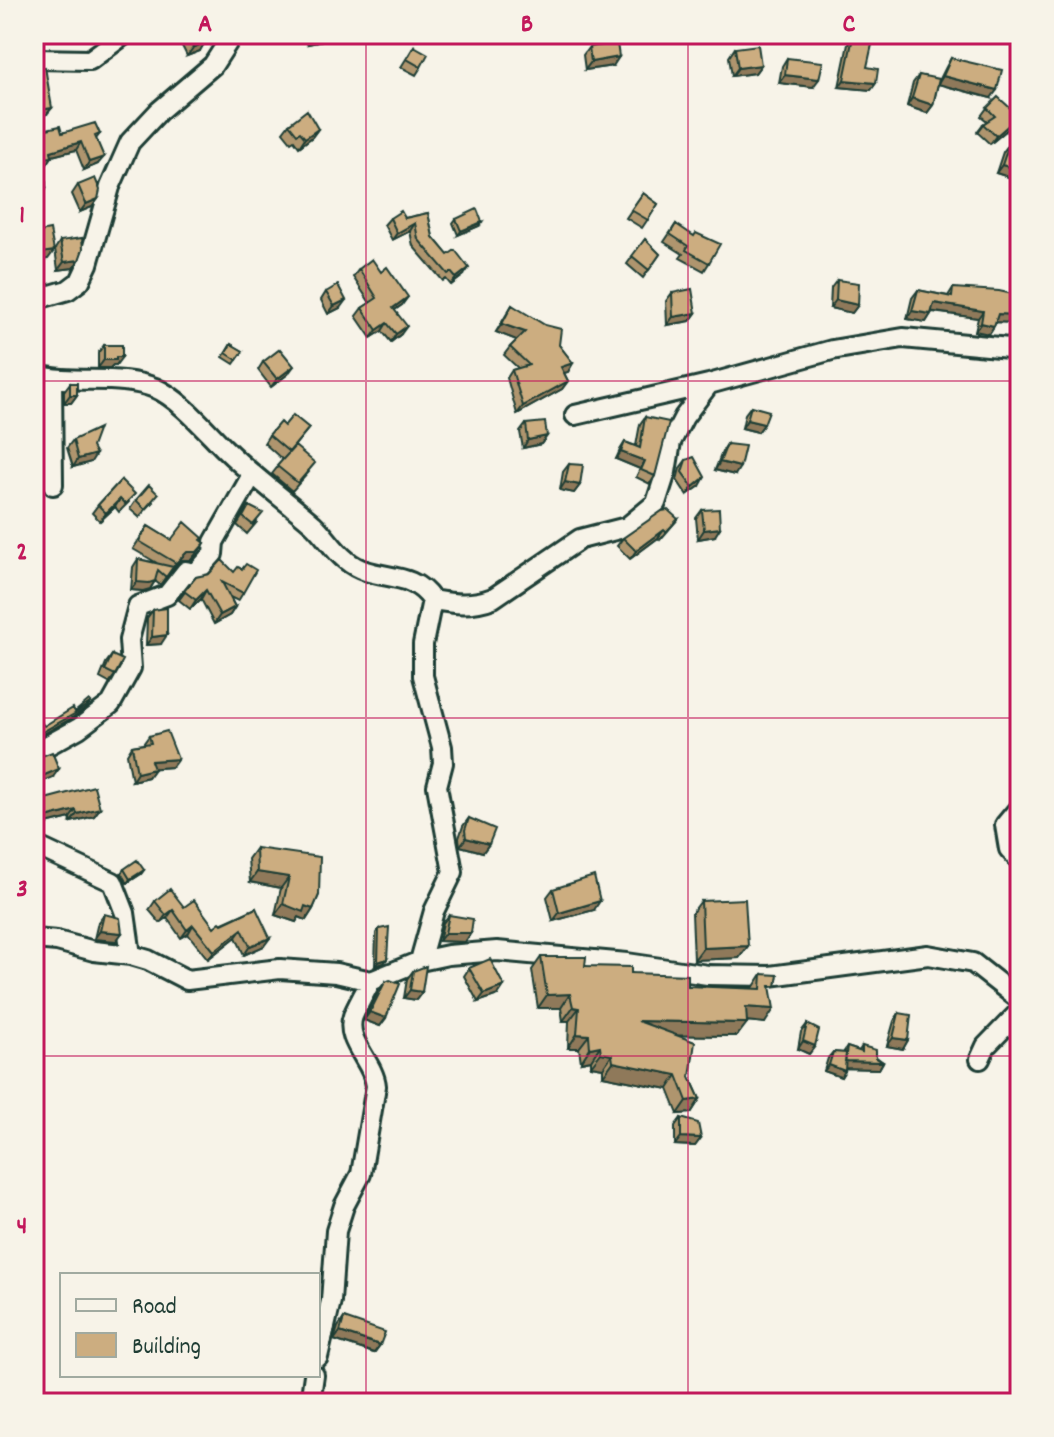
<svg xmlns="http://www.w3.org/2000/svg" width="1054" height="1437" viewBox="0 0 1054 1437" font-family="Dekko,sans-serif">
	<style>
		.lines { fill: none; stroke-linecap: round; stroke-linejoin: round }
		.minor-casing { stroke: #1f3d34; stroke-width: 24 }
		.minor { stroke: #f7f3e8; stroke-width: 18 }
		.wall { fill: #af956e; stroke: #1f3d34; stroke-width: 2 }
		.shaded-wall { fill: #8f795a; stroke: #1f3d34; stroke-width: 2 }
		.building { fill: #ccad80; stroke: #1f3d34; stroke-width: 2 }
		.grid { fill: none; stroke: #c2185b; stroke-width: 2; stroke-opacity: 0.55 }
		.neatline { fill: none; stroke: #c2185b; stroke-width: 3 }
		.grid-label { font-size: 26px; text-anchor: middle; font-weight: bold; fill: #c2185b }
	</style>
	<rect width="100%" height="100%" fill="#f7f3e8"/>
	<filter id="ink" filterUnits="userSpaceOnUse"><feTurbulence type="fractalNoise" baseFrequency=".0125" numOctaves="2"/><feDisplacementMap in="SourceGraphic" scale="16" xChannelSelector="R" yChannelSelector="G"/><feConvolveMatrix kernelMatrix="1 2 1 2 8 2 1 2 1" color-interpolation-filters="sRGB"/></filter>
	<g filter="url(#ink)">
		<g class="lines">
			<defs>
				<path id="minor" d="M34,59L90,60L125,34
					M34,300L68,290L80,281L88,264L110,187L130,142L159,111L213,65L233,34
					M34,374C73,386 117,373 155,388C179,398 206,430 224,448C252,476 283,498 313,524C325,535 333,550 346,560C374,584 410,567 432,600
					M52,379L53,485
					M575,415L709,384
					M432,600C455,604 472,606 493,598L580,539L627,527L656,503L666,472L671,442L684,417L709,384L832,350L903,338L1020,349
					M34,749H41L79,728L111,704L131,668L129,640L138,606L167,595L186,571L195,574L213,554L214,542L252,475
					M1020,807L1005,825L1009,849L1020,861
					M34,845L113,882L125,913L131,955
					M34,939L57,941L94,951L131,955L148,960L187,980L280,969L336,973L371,981
					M420,961L434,911L453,872L437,786L443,763L442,747L423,676V644L432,600
					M980,1059L986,1046L1020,1011
					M318,1357L331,1301L336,1231L344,1206L361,1174L376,1086C374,1062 344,1041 353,1016C358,1004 365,992 371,981L420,961L448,955L497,951L627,963L708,975L770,976L928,955L973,963L1020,1000
					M310,1403L314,1375"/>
			</defs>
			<use href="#minor" class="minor-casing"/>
			<use href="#minor" class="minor"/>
		</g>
		<path class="wall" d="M183,34H201L200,51L187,56L179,40Z
			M306,34H327L322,41L308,44Z
			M853,37L867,67L876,83L871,90L839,87L848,44Z
			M414,46L421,67L416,75L401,67Z
			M589,47L613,66L585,70L583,55Z
			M735,48L761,65L755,73L732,76L729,57Z
			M787,58L813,87L779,83L782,66Z
			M951,58L991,98L938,84L933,105L927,113L907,106L913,83L919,75L938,83L946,67Z
			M34,69L47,114L35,116L38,131L100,134L96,139L98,164L84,170L76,150L52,156L47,164L44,165L46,188L41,196H34Z
			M987,108L1019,116L1014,124L990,144L977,132L983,124L987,121L981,116Z
			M289,124L318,129L312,137L299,147L294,140L291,142L283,132Z
			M1009,144L1020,148V171L1015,179L996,173L1003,152Z
			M78,185L98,199L92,207L80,212L72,194Z
			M643,193L658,204L642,228L626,218Z
			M428,213L433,237L464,275L451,285L446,279L443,281L413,246L410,231L392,240L384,225L390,218H405Z
			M456,219L479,226L458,235L453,223Z
			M676,224L709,263L704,271L680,258L683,254L664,242Z
			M645,239L660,254L643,278L627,264Z
			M60,241L79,260L73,268L58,270L55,249Z
			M359,269L402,305L395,310L401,334L391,342L382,331L371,338L356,316L362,308L370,303L353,277Z
			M837,280L858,305L852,313L830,308L831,288Z
			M953,288L1016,300L1017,323L996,322L994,326L989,334L975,331L978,318L932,312L926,322L907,319L912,298L918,290L948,296Z
			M326,292L340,308L328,314L321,300Z
			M672,293L696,313L690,321L667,325L666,301Z
			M512,305L559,345L573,363L568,372L564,373L568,381L562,389L517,414L507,378L512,370L518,368L504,355L510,347L517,340L496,332Z
			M231,344L243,351L234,364L223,357Z
			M104,345L116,365H113L110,368H98V353Z
			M263,362L288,374L271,387L258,370Z
			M70,383L77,395L71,403H64V391Z
			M751,406L764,424L758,432L742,428L745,414Z
			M645,417L655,476L650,484L636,477L640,469L616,459L620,450L625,442L636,446L640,424Z
			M526,424L547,436L541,444L523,448L520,432Z
			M284,426L309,428L290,451L309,472L292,491L272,474L283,460L264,443L269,435Z
			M73,440L92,447L91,462L73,467L67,448Z
			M727,444L735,475L715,470L722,452Z
			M686,460L700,486L687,495L677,480L680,468Z
			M569,464L580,485L574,493L560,490L563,472Z
			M121,480L129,502L119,512L115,507L100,521L92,513L98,505Z
			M136,500L153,502L139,517L130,509Z
			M249,506L257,522L247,534L237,525Z
			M702,510L715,536L698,539L696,518Z
			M678,519L660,540L658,538L630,559L617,546L623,538Z
			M148,526L171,540H201L205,543L191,560H182L170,571L160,585L155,581L150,589L143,591L131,590L133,567L138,559L157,563L133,549Z
			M234,572L243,593L238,601L230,597L235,607L230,615L214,624L201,599L190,609L179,600L196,577Z
			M153,610L161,644L146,645L147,618Z
			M112,655L115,675L109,683L100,678L106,663Z
			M149,736L172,767L154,768L148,777L132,781L127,754L132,746L143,744Z
			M34,759L53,777L39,783L45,799L100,808L94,816L71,822L70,818L34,827Z
			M469,818L489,844L483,852L460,846L459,838L463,826Z
			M256,848L319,895L313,909L306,920L299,917L296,922L275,915L281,888L250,882L248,859Z
			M124,869L144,870L141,874L127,883L121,873Z
			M553,889L594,910L553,921L547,897Z
			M155,901L184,907L214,927L256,908L264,946L244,955L236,937L208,959L188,934L181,938L167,918L160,923L149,910Z
			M701,901L748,946L739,958L694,960L692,913Z
			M104,914L116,941L94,939L98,922Z
			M449,915L465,942L439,941L443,923Z
			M379,929L387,959L384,963L375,966L376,933Z
			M541,957L585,966L631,973L688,986L753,988L762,974L771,994L765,1023L747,1021L737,1036L676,1035L690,1077L700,1099L691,1113L678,1114L668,1089L603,1076V1068L591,1066V1060L581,1062L579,1048H568L569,1021H563L561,1008H538L532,970Z
			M469,968L498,995L478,1002L464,976Z
			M413,971L422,992L416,1000L404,998L407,979Z
			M385,982L386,1018L380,1026L364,1020L379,990Z
			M899,1013L908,1040L903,1049L887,1046L894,1021Z
			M807,1024L815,1046L809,1054L798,1049L801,1032Z
			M862,1046L883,1062L879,1069L845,1068L841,1077L824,1071L828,1058L833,1052L843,1053L847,1047L859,1051Z
			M681,1118L701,1138L695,1146L675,1145V1126Z
			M344,1318L380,1345L374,1353L334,1340L338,1327Z"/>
		<path class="shaded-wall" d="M72,34H99L97,38H70Z
			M322,34H327L322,41L308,44L314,36Z
			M205,42L200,51L187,56L193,48Z
			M619,57L613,66L585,70L591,62Z
			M761,65L755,73L732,76L738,68Z
			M785,75L819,79L813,87L779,83Z
			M943,76L997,90L991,98L938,84Z
			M844,80L876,83L871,90L839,87Z
			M912,98L933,105L927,113L907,106Z
			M52,108L47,114L34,116L39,110Z
			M1019,116L1014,124L990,144L996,136Z
			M318,129L312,137L299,147L305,138Z
			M81,142L76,150L48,157H52L47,164L38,166L51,151Z
			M104,157L98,164L84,170L89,162Z
			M1002,165L1020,170V171L1015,179L996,173Z
			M46,188L41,196H34V189Z
			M98,199L92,207L80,212L86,204Z
			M482,222L479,226L458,235L461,231Z
			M415,223L410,231L392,240L397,233Z
			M54,251L48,259L34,261L35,254Z
			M79,260L73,268L58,270L64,262Z
			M469,268L464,275L451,285L456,278Z
			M408,297L402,305L387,315L393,308Z
			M346,300L340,308L328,314L334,306Z
			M836,300L858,305L852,313L830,308Z
			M934,303L983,311L978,318L928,311Z
			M912,311L931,314L926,322L907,319Z
			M696,313L690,321L667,325L673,317Z
			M998,314L1020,315V318L1017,323L992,322Z
			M387,323L382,331L371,338L377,330Z
			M981,323L994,326L989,334L975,331Z
			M502,324L525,332L519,341L496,332Z
			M407,326L401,334L391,342L396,334Z
			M116,357H122L116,365H113L110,368H98L104,360Z
			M573,363L568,372L556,375L561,367Z
			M294,366L288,374L271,387L277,379Z
			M568,381L562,389L517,414L523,406Z
			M70,395H77L71,403H64Z
			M747,420L764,424L758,432L742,428Z
			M547,436L541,444L523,448L528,440Z
			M621,452L645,461L640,469L616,459Z
			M96,454L91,462L73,467L78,459Z
			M720,462L740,467L735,475L715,470Z
			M705,477L700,486L687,495L693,487Z
			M565,482L580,485L574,493L560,490Z
			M120,499L115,507L100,521L106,513Z
			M720,528L715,536L698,539L704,530Z
			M664,530L658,538L630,559L636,551Z
			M205,543L191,560H182L170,571L176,563L187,552Z
			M155,581L150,589L143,591L131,590L137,582Z
			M206,590L201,599L190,609L196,600Z
			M235,607L230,615L214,624L220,615Z
			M167,635L161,644L146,645L152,637Z
			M91,702L87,707L72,718L38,737H34L36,732H42Z
			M178,759L172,767L145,769L151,761Z
			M59,769L53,777L34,785L37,778Z
			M154,769L148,777L132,781L137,773Z
			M100,808L94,816L71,822L77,814Z
			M76,810L70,818L34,827V821Z
			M466,838L489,844L483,852L460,846Z
			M144,870L141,874L127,883L130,879Z
			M257,872L289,877L281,888L250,882Z
			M600,901L594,910L553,921L559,913Z
			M283,904L305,906L313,909L306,920L299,917L296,922L275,915Z
			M173,910L167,918L160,923L166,915Z
			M193,925L188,934L181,938L187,930Z
			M242,929L236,937L208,959L214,951Z
			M100,931L122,933L116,941L94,939Z
			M445,933H471L465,942L439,941Z
			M270,938L264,946L244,955L250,946Z
			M748,946L739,958L694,960L703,948Z
			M387,959L384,963L375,966L378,962Z
			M504,986L498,995L478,1002L484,994Z
			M410,990L422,992L416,1000L404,998Z
			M570,994L561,1008H538L547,995Z
			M573,1007L579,1008L569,1021H563Z
			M746,1007L774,1009L765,1023L736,1020Z
			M370,1012L386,1018L380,1026L364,1020Z
			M638,1021L747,1023L737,1036L629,1035Z
			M577,1034L589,1035L579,1048H568Z
			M893,1038L908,1040L903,1049L887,1046Z
			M803,1041L815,1046L809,1054L798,1049Z
			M600,1046L591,1060L581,1062L590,1048Z
			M601,1053L612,1055L603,1068L591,1066Z
			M845,1061L883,1062L879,1069L841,1068Z
			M613,1062L677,1075L668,1089L603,1076Z
			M829,1065L845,1071L841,1077L824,1071Z
			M700,1099L691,1113L678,1114L687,1101Z
			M681,1137L701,1138L695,1146L675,1145Z
			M340,1332L380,1345L374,1353L334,1340Z"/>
		<path class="building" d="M186,34H201L205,42L193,48Z
			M853,37L873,40L867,67L878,69L876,83L844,80Z
			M617,43L619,57L591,62L589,47Z
			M758,45L761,65L738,68L735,48Z
			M414,46L428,54L421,67L407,59Z
			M787,58L823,62L819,79L785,75Z
			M951,58L1002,70L997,90L943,76Z
			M45,67L52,108L39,110L34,69Z
			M919,75L939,79L933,105L912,98Z
			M998,97L1019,116L996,136L983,124L995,116L987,108Z
			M307,110L318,129L305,138L300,132L297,134L289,124Z
			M34,114L38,131L60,126L62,133L95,123L100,134L95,136L104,157L89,162L81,142L51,151L52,157L44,158L46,188L34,189Z
			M1009,144L1020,148V170L1002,165Z
			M95,178L100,190L98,199L86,204L78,185Z
			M643,193L658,204L648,220L631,210Z
			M477,209L482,222L461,231L456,219Z
			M401,211L405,218L428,213L433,237L448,255L455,250L469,268L456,278L451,272L448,274L418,239L415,223L397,233L390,218Z
			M676,224L694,236L696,233L720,244L709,263L686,250L688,246L670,234Z
			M50,230L54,251L35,254L34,233Z
			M82,238L83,249L79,260L64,262L60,241Z
			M645,239L660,254L649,270L632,256Z
			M372,259L381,272L387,267L408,297L393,308L407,326L396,334L387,323L377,330L362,308L377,298L359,269Z
			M837,280L859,283L858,305L836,300Z
			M338,285L346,300L334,306L326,292Z
			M953,288L999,291L1017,295L1016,300L1020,301V315L998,314L994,326L981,323L983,311L934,303L931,314L912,311L918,290L952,297Z
			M692,289L696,313L673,317L672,293Z
			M512,305L545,325L561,329L559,345L573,363L561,367L568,381L523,406L512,370L529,365L510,347L525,332L502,324Z
			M231,344L243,351L237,360L226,353Z
			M104,345H122V357H116V360H104Z
			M280,349L294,366L277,379L263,362Z
			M70,383H77V395H70Z
			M751,406L769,411L764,424L747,420Z
			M293,415L309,428L289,452L269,435L280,422L284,426Z
			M645,417L669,422L655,476L641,470L645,461L621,452L625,442L640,448Z
			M545,422L547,436L528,440L526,424Z
			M99,428L92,447L96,454L78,459L73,440Z
			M727,444L745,446L740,467L720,462Z
			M295,446L315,463L298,483L277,466Z
			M694,457L705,477L693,487L682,472L686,460Z
			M569,464L583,465L580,485L565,482Z
			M121,480L135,494L125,504L120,499L106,513L98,505Z
			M149,485L158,494L145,509L136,500Z
			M249,506L263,513L253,525L243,517Z
			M719,509L720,528L704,530L702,510Z
			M668,510L678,519L666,532L664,530L636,551L623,538L662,511Z
			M185,522L203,538L201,540L205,543L197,552H187L176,563L139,541L148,526L171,540Z
			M138,559L173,567L166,577L158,570L155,581L149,583L137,582Z
			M222,560L234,572L238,567L242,569L246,564L256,570L243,593L222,582L235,607L220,615L206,590L196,600L184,591L196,577L209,574Z
			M167,608V635L152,637L153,610Z
			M112,655L123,660L115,675L105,670Z
			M89,700L91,702L76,713L42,732H36L34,730V727L41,722L44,726L73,708L75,712Z
			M167,731L178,759L151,761L154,769L137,773L132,746L151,743L149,736Z
			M52,752L59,769L37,778L45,799L94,786L100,808L77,814L76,810L34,821V759Z
			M469,818L495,829L489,844L466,838L465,830Z
			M256,848L320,857L319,895L313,909L305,906L303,912L283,904L289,877L257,872Z
			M137,860L144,870L130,879L124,869Z
			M594,876L600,901L559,913L553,889Z
			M170,889L184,907L194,900L214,927L220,922L222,924L256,908L270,938L250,946L242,929L214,951L193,925L187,930L173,910L166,915L155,901Z
			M745,899L748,946L703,948L701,901Z
			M104,914L120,918L122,933L100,931Z
			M449,915L473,919L471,933H445Z
			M389,927L387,959L378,962L379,929Z
			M541,957H586L585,966L631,967V973L688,975V986L761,989L762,974L778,975L776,986H770L774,1009L746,1007L747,1023L638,1021L695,1042L690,1077L700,1099L687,1101L677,1075L613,1062L612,1055L601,1053L600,1046L590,1048L589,1035L577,1034L579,1008L573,1007L570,994L547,995Z
			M490,959L504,986L484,994L469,968Z
			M426,966L422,992L410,990L413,971Z
			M390,980L400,984L386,1018L370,1012L385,982Z
			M899,1013L911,1015L908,1040L893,1038Z
			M807,1024L819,1030L815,1046L803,1041Z
			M862,1046L876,1050V1058L883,1062L845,1061L847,1047L862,1052Z
			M833,1052L846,1053L845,1071L829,1065Z
			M681,1118L698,1123L701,1138L681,1137Z
			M344,1318L385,1332L380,1345L340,1332Z"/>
	</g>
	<path class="grid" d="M366,34V1403M688,34V1403M34,381H1020M34,718H1020M34,1056H1020"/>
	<rect width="1054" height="1437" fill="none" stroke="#f7f3e8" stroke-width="88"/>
	<rect x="60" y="1273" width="260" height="104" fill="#f7f3e8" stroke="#a1aaa0" stroke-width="2"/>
	<rect x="76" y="1299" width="40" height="12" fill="#f7f3e8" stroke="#a1aaa0" stroke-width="2"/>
	<text x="132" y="1313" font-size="24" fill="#1f3d34">Road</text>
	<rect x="76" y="1333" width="40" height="24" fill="#ccad80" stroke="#a1aaa0" stroke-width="2"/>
	<text x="132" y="1353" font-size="24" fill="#1f3d34">Building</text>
	<rect x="44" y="44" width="966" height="1349" class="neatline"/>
	<g class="grid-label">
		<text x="205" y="31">A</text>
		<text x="527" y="31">B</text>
		<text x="849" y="31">C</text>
		<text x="22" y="222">1</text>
		<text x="22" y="559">2</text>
		<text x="22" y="896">3</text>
		<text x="22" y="1233">4</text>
	</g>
</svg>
